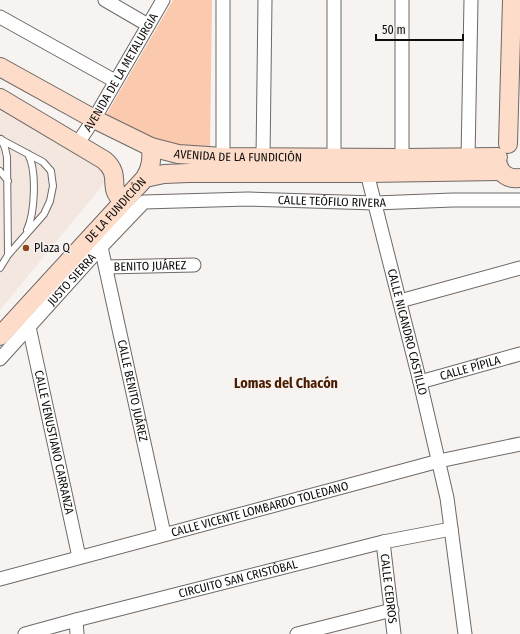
<svg xmlns="http://www.w3.org/2000/svg" width="520" height="634" viewBox="0 0 520 634" font-family="'Fira Sans Condensed',sans-serif">
	<style>
		.built { fill: #f3e7e0 }
		.park { fill: #fac9ae }
		.lines { fill: none; stroke-linecap: round; stroke-linejoin: round }
		.lane-casing { stroke: #6d6967; stroke-width: 8 }
		.street-casing { stroke: #6d6967; stroke-width: 15 }
		.secondary-casing { stroke: #6d6967; stroke-width: 20 }
		.lane { stroke: #fff; stroke-width: 6 }
		.street { stroke: #fff; stroke-width: 13 }
		.secondary { stroke: #fdddc9; stroke-width: 18 }
		.poi-dot { fill: #8b471a; stroke: #f7f3f1; stroke-width: 1.5 }
		.labels { text-anchor: middle; stroke-width: 3; stroke-linejoin: round; paint-order: stroke }
		.street-label { font-size: 12px; fill: #0e0d0c; stroke: #f7f3f1 }
		.poi-label { font-size: 12px; fill: #0e0d0c; stroke: #f7f3f1; text-anchor: start }
		.quarter-label { font-size: 14px; font-weight: bold; fill: #4a1d00; stroke: #f7f3f1 }
	</style>
	<rect width="100%" height="100%" fill="#f7f3f1"/>
	<path class="built" d="M0,109L94,163L104,171L106,179L102,186L0,310Z"/>
	<path class="park" d="M173,0H212L210,149L161,142L105,117Z"/>
	<g class="lines">
		<defs>
			<path id="lane" d="M0,139L43,162L51,171L53,186L50,201L44,214L8,255L0,268
				M1,139L5,148L7,157L8,255
				M0,171L8,181
				M27,230C35,213 37,170 28,154"/>
			<g id="street">
				<path d="M105,0L148,25"/>
				<path d="M223,0V165"/>
				<path d="M334,0V157"/>
				<path d="M0,17L115,81"/>
				<path id="s1" d="M77,144L94,119L163,0"/>
				<path d="M263,157L265,0"/>
				<path d="M402,158V0"/>
				<path d="M468,158L471,0"/>
				<path id="s2" d="M367,173L420,382L447,498L465,634"/>
				<path id="s3" d="M101,247L164,534"/>
				<path id="s4" d="M106,267L194,265"/>
				<path d="M400,301L520,268"/>
				<path id="s5" d="M29,327L79,557"/>
				<path id="s6" d="M0,359L101,247L144,202L248,199L375,203L453,200H520"/>
				<path id="s7" d="M420,382L520,354"/>
				<path id="s8" d="M383,542L394,634"/>
				<path id="s9" d="M0,579L439,461L520,444"/>
				<path d="M76,620L77,634"/>
				<path id="s10" d="M25,634L76,620L383,542L451,529"/>
				<path d="M297,634L392,610"/>
			</g>
			<g id="secondary">
				<path id="s11" d="M0,67L94,119L151,147L178,154L223,157L402,158L498,157"/>
				<path d="M0,98L104,160C123,176 106,187 123,201"/>
				<path d="M508,144L512,0"/>
				<path d="M497,161C499,173 508,180 520,178"/>
				<path d="M145,178L164,174L189,173H367L500,171"/>
				<path id="s12" d="M0,336L145,178C151,168 152,160 151,147"/>
			</g>
		</defs>
		<use href="#lane" class="lane-casing"/>
		<use href="#street" class="street-casing"/>
		<use href="#secondary" class="secondary-casing"/>
		<use href="#lane" class="lane"/>
		<use href="#street" class="street"/>
		<use href="#secondary" class="secondary"/>
	</g>
	<circle class="poi-dot" cx="26" cy="248" r="4"/>
	<g class="labels">
		<g class="street-label">
			<text dy="4" stroke="none"><textPath href="#s1" startOffset="84">AVENIDA DE LA METALURGIA</textPath></text>
			<text dy="4" stroke="none"><textPath href="#s11" startOffset="259">AVENIDA DE LA FUNDICIÓN</textPath></text>
			<text dy="4" stroke="none"><textPath href="#s6" startOffset="401">CALLE TEÓFILO RIVERA</textPath></text>
			<text dy="4" stroke="none"><textPath href="#s12" startOffset="171">DE LA FUNDICIÓN</textPath></text>
			<text dy="4" stroke="none"><textPath href="#s4" startOffset="44">BENITO JUÁREZ</textPath></text>
			<text dy="4" stroke="none"><textPath href="#s6" startOffset="107">JUSTO SIERRA</textPath></text>
			<text dy="4" stroke="none"><textPath href="#s2" startOffset="164">CALLE NICANDRO CASTILLO</textPath></text>
			<text dy="4" stroke="none"><textPath href="#s7" startOffset="52">CALLE PÍPILA</textPath></text>
			<text dy="4" stroke="none"><textPath href="#s3" startOffset="147">CALLE BENITO JUÁREZ</textPath></text>
			<text dy="4" stroke="none"><textPath href="#s5" startOffset="118">CALLE VENUSTIANO CARRANZA</textPath></text>
			<text dy="4" stroke="none"><textPath href="#s9" startOffset="269">CALLE VICENTE LOMBARDO TOLEDANO</textPath></text>
			<text dy="4" stroke="none"><textPath href="#s10" startOffset="220">CIRCUITO SAN CRISTÓBAL</textPath></text>
			<text dy="4" stroke="none"><textPath href="#s8" startOffset="47">CALLE CEDROS</textPath></text>
		</g>
		<g class="poi-label">
			<text x="34" y="252">Plaza Q</text>
		</g>
		<g class="quarter-label">
			<text x="286" y="388">Lomas del Chacón</text>
		</g>
	</g>
	<path d="M376 34v6h87v-6" fill="none" stroke="#0e0d0c" stroke-width="2"/>
	<text x="382" y="34" font-size="12" fill="#0e0d0c" stroke="#f7f3f1" stroke-width="3" paint-order="stroke">50 m</text>
</svg>
